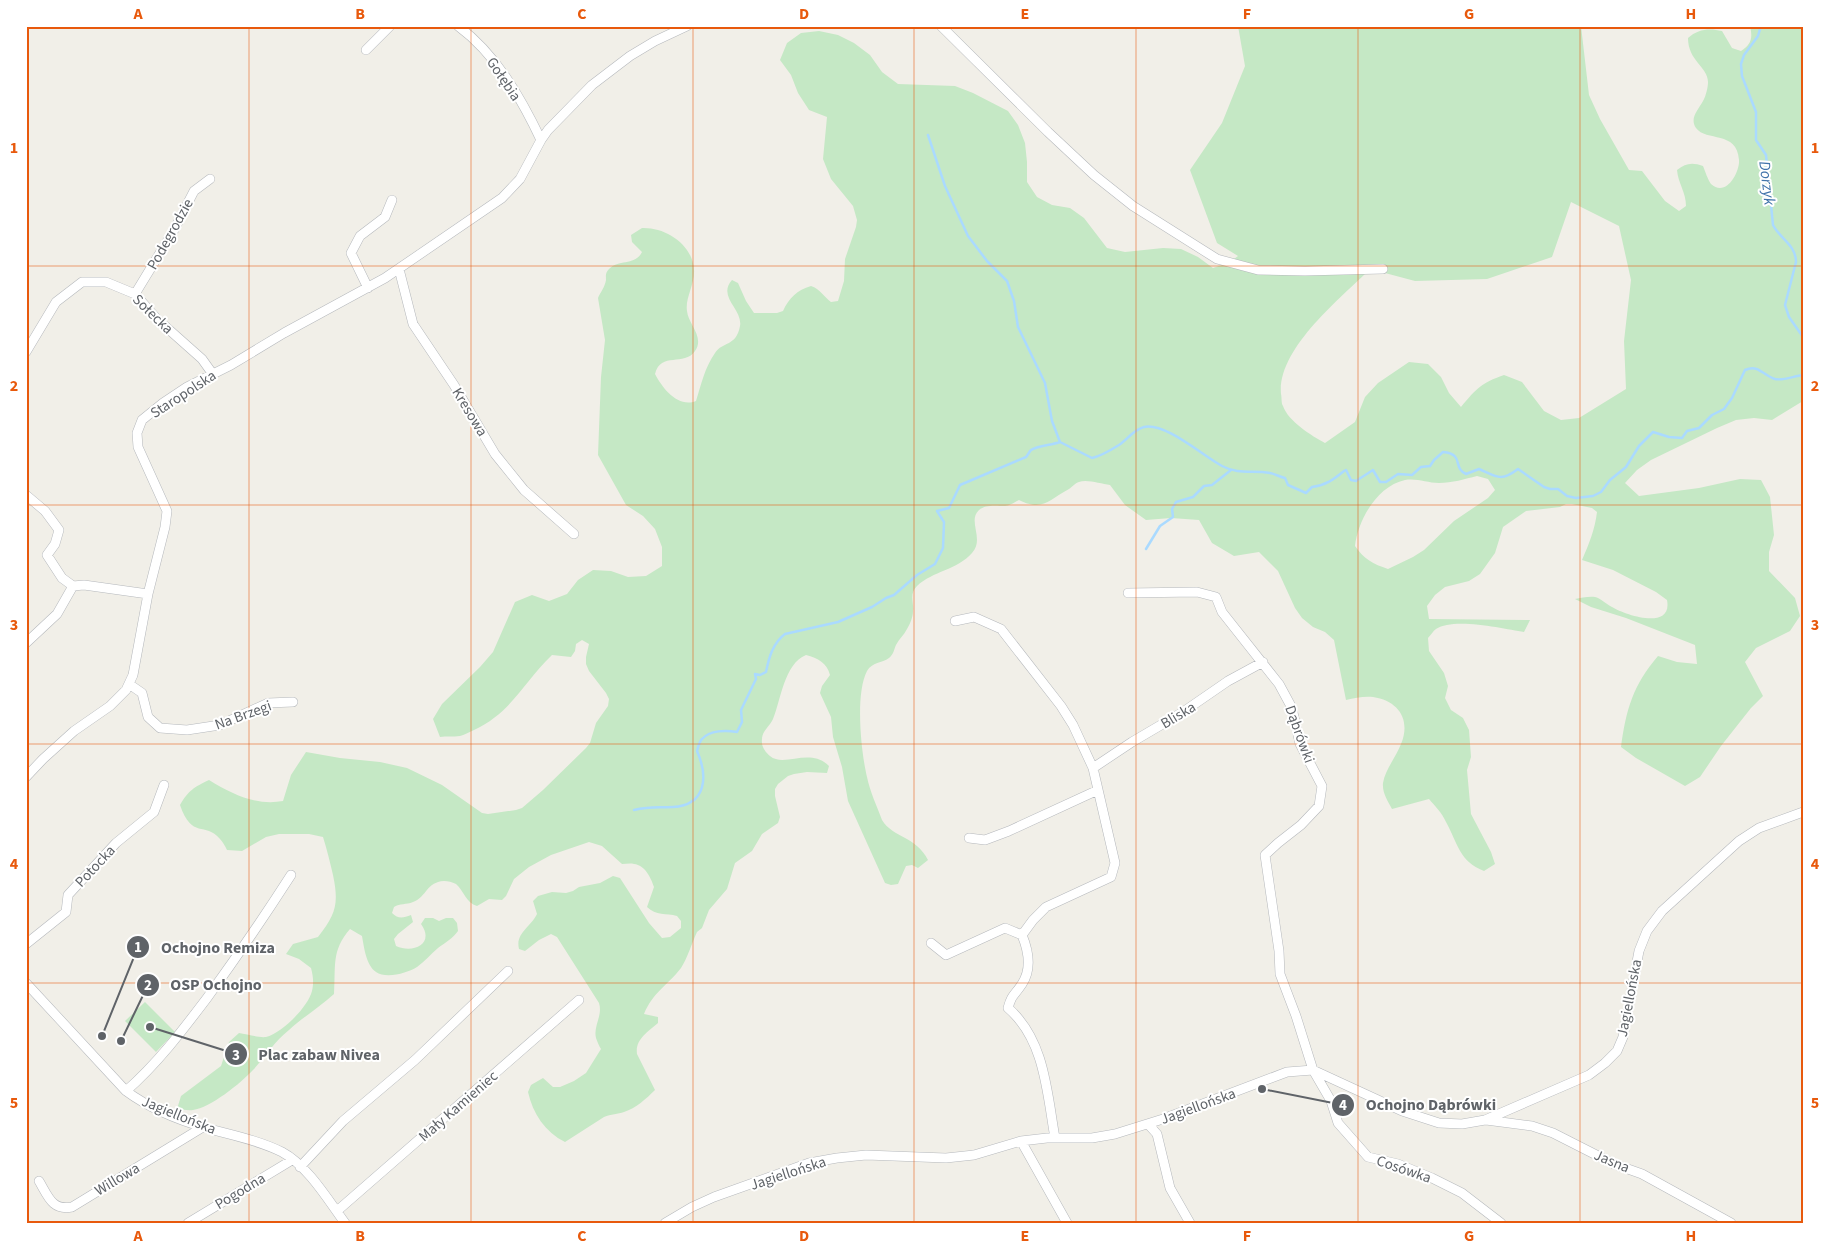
<svg xmlns="http://www.w3.org/2000/svg" width="1829" height="1249" viewBox="0 0 1829 1249" font-family="'Source Sans 3',sans-serif">
	<style>
		.green { fill: #c5e8c5; fill-rule: evenodd }
		.lines { fill: none; stroke-linecap: round; stroke-linejoin: round }
		.stream { stroke: #aadaff; stroke-width: 2.5 }
		.street-casing { stroke: #b5b8bc; stroke-width: 10 }
		.street { stroke: #fff; stroke-width: 9 }
		.grid { fill: none; stroke: #e8590c; stroke-width: 1; stroke-opacity: 0.55 }
		.labels { text-anchor: middle; stroke-width: 4; stroke-linejoin: round; paint-order: stroke }
		.street-label { font-size: 15px; fill: #5f6368; stroke: #fff }
		.water-label { font-size: 16px; font-style: italic; fill: #4174aa; stroke: #fff }
		.leader { fill: none; stroke: #5f6368; stroke-width: 2 }
		.callout-dot { fill: #5f6368; stroke: #fff; stroke-width: 2 }
		.mark-label { font-size: 15px; text-anchor: middle; font-weight: bold; fill: #fff }
		.callout-label { font-size: 16px; text-anchor: middle; font-weight: bold; fill: #5f6368; stroke: #fff; stroke-width: 4; stroke-linejoin: round; paint-order: stroke }
		.neatline { fill: none; stroke: #e8590c; stroke-width: 2 }
		.grid-label { font-size: 16px; text-anchor: middle; font-weight: bold; fill: #e8590c }
	</style>
	<rect width="100%" height="100%" fill="#f1efe8"/>
	<path class="green" d="M1238,26H1581L1589,95L1600,119L1629,170L1642,171L1665,201L1679,211L1686,206C1686,192 1678,183 1677,170C1686,163 1692,162 1703,166C1705,171 1708,180 1711,184C1726,198 1740,172 1739,160C1737,130 1706,142 1696,128C1689,118 1699,109 1703,101C1706,96 1708,87 1708,82C1708,67 1688,61 1688,38C1698,29 1709,28 1722,31L1732,48L1741,51C1751,44 1753,39 1750,26H1803V401L1772,420L1754,418L1736,420L1717,428L1651,460L1637,470L1625,483L1639,496L1699,488L1740,479L1761,480L1770,497L1774,535L1769,552V571L1795,598L1800,616L1790,631L1756,648L1745,662L1763,696L1751,708L1721,746L1700,777L1685,786L1636,758L1621,747C1626,710 1633,685 1658,656L1677,662L1697,664L1695,645L1626,618L1591,607L1575,599C1581,598 1589,596 1595,597C1600,598 1606,604 1612,607C1625,615 1673,631 1667,600L1656,592L1613,570L1582,560C1589,544 1595,529 1597,512L1592,508L1572,504H1566L1560,507L1526,511L1503,527L1495,553L1480,574L1469,581L1445,587L1435,595L1427,606L1429,619L1530,620L1524,632C1504,629 1454,617 1436,629C1433,631 1431,635 1428,638L1429,651L1444,673L1448,686L1445,698L1451,710L1463,718L1469,730L1471,757L1467,770L1471,814L1491,852L1495,864L1484,871C1459,861 1458,844 1446,822C1442,813 1435,806 1429,799L1392,809C1388,801 1382,793 1383,783C1385,770 1396,757 1401,744C1411,720 1399,701 1373,697C1364,696 1355,698 1346,700L1334,640L1325,632L1313,627L1302,618L1295,608L1278,571L1259,552L1234,556L1212,543L1199,520L1171,518L1146,520L1125,505L1110,485C1101,484 1087,479 1079,482C1075,483 1072,487 1069,489C1048,500 1043,512 1019,500C1015,502 1009,506 1005,506C997,506 986,504 979,510C967,521 985,539 972,553C957,570 933,571 917,586C909,594 914,602 913,611C913,617 910,624 907,629C904,635 899,639 896,645C894,649 894,654 889,658C882,663 872,662 867,671C855,694 861,752 867,777C870,792 877,806 882,820C893,838 916,836 928,860L918,868L912,865L906,866L898,884L891,885L885,883L848,801L842,767L833,737L831,717L820,693L822,686L830,675C827,663 818,658 806,655C784,664 781,700 773,719C770,726 762,731 762,739C761,746 765,752 770,756C784,768 810,747 829,766L827,773L807,772L794,774L788,776L778,784L775,789V796L780,817L778,823L762,834L752,851L735,863L727,889L709,910L702,928L697,932C692,943 687,959 681,968C668,985 653,992 644,1014L658,1017V1023C648,1032 635,1039 637,1054L655,1090C646,1099 636,1108 624,1112C618,1114 611,1114 604,1117L565,1142C545,1132 533,1114 528,1092L531,1085L543,1078L553,1087H560L574,1081L586,1073L601,1049C599,1046 597,1041 596,1038C593,1026 603,1016 599,1003L557,937L551,934L539,940L525,951L519,949C515,933 531,927 537,914L533,901L538,896L552,892L566,893L573,891L579,887L600,883L613,876L620,878L649,923L662,938L670,937L681,928V921L677,916C666,913 656,916 647,907L654,887C651,878 645,865 634,864C630,863 626,864 622,864L602,846L589,842L551,855L529,867L514,879L506,896L502,900L489,899L477,906C466,903 464,891 456,884C452,882 448,881 444,881C426,882 427,897 413,902C406,905 400,903 394,907L392,913C398,919 403,918 411,915L413,922L398,934L394,939L396,946C414,954 435,943 421,924L425,918H433L439,921L446,918H453L457,923L458,931C453,938 445,943 438,948C431,954 424,962 417,967C408,973 386,979 376,972C366,965 364,947 362,936L350,929C331,951 336,966 334,994C320,1007 303,1017 289,1030C274,1042 266,1056 253,1070C241,1083 210,1108 193,1110C188,1111 182,1109 177,1109L181,1096L221,1066L229,1042L239,1033C247,1034 259,1038 266,1037C282,1033 308,1007 312,991C314,982 313,976 311,968L299,959L286,954L293,944L318,937C336,914 339,904 333,875C330,862 327,850 323,837L309,834H279L266,837L242,851L227,850C225,846 223,842 220,839C205,821 192,840 180,805C188,791 194,787 209,780C232,794 256,806 283,801L291,775L306,752L340,758L380,762L407,768L442,785L482,813L488,814L516,810L522,808L543,790L586,748L590,743L596,723L608,706L609,699L606,693L589,671L586,664V657L589,644L582,640L576,644L575,651L571,657L552,655C523,683 512,712 474,730C469,732 464,735 460,736C453,737 446,736 440,737L433,719L442,704L480,667L493,652L515,602L532,595L549,601L567,594L578,580L593,570L611,571L628,577L646,576L662,566V547L655,529L643,516L626,505L598,455L601,377L605,340L598,298C600,293 605,287 606,280C606,276 605,273 609,269C619,259 635,266 642,252L632,242L631,235L642,228C666,227 693,245 694,270C695,284 685,298 687,311C688,324 705,337 695,351C684,367 661,351 655,374C663,389 678,408 696,401C701,385 705,367 715,353C723,341 736,347 740,326C743,309 717,297 732,280L738,283L746,301L754,313H777L783,311C789,298 797,290 811,286C820,289 824,297 831,302L838,301L844,281L845,259L856,227L857,220L853,206L831,179L823,159L827,117L809,110L798,93L791,75L780,60L787,43L801,33L819,31L838,35L854,43L870,55L882,72L898,84L955,86L973,93L1008,111L1018,125L1025,143L1027,162V182L1037,197L1052,205L1070,208L1084,218L1107,248L1125,252L1163,248L1181,249L1198,257L1213,268L1230,262L1238,256L1217,243L1190,170L1222,123L1245,66ZM1571,202L1619,226L1631,280L1624,341L1626,389L1579,418L1561,420L1544,411L1522,382L1504,375C1481,383 1477,388 1461,407L1449,393L1441,377L1428,364L1409,362L1378,383L1365,397L1355,422L1325,443C1312,436 1288,421 1283,406C1281,403 1282,398 1281,394C1277,349 1340,299 1370,269L1415,281L1487,279L1552,257ZM1477,476L1488,479L1495,490L1488,498L1454,521L1424,550L1413,557L1388,569C1373,564 1364,559 1355,546C1358,520 1377,486 1405,480C1417,478 1427,483 1439,483C1452,483 1465,479 1477,476Z
		M145,1002L175,1032L156,1052L125,1021Z"/>
	<g class="lines">
		<path class="stream" d="M1761,26L1758,36L1744,55L1741,64L1742,76L1756,112V140L1766,155L1773,225C1780,239 1796,245 1796,262L1785,305L1789,317L1803,337
			M928,135L945,186L968,236L987,261L1007,281L1014,301L1018,327L1045,383L1052,421L1060,442L1092,458C1101,456 1111,450 1119,445C1128,439 1133,430 1144,427C1165,422 1203,456 1222,466C1239,475 1252,470 1270,473C1275,474 1280,477 1285,478L1288,485L1306,493L1312,487C1326,485 1333,480 1344,471L1346,470L1351,480L1356,481L1373,470L1380,482H1386L1398,474L1412,475L1421,467L1430,466L1434,460L1443,452C1465,454 1452,468 1466,474L1479,469C1497,477 1501,482 1518,469L1544,487L1550,489H1558L1567,496L1576,498L1593,496L1601,492L1610,480L1626,467L1639,446L1653,432L1669,437L1682,438L1687,431L1699,428L1712,415L1724,409L1732,398L1745,370C1759,364 1762,375 1775,379C1783,381 1794,376 1803,375
			M1146,549L1160,526L1173,517L1172,509L1176,502L1193,497L1204,486L1212,485L1231,470
			M634,810C651,806 657,808 673,807C707,805 708,776 697,751C698,748 699,742 702,739C710,730 726,730 737,732L742,722L741,710L756,679L755,674L760,675L766,672C769,657 773,643 785,634L838,622L872,607L886,598L894,595L917,575L935,564L943,548L944,522L937,511L949,508L960,485L1026,457C1028,455 1029,452 1031,450C1037,446 1052,445 1060,442"/>
		<defs>
			<path id="street" d="M458,26C496,54 521,98 541,140
				M941,26L1048,132L1094,175L1133,206L1217,259L1258,270L1305,271L1383,269
				M366,50L390,26
				M399,269L413,324L454,385L495,454L524,490L574,534
				M368,288L351,253L360,236L385,217L392,200
				M135,294L174,230L194,191L210,179
				M26,352L56,302L82,282H106L135,294L157,319L202,359L212,373
				M26,495L45,511L59,530L55,544L47,555L62,578L73,586
				M73,586L84,585L148,594
				M1128,593L1197,592L1216,597L1222,612L1279,684L1292,708L1300,744L1322,786L1319,806L1301,825L1278,843L1265,855L1279,951L1280,974L1296,1016L1313,1070L1331,1101L1338,1123L1368,1157L1398,1164L1432,1178L1462,1193L1501,1223
				M955,621L974,617L1001,629L1061,706L1073,725L1093,768L1115,863L1111,877L1046,907L1033,920L1022,935C1029,952 1032,969 1022,984C1014,996 1012,994 1008,1008C1045,1040 1047,1093 1055,1138
				M26,643L57,614L73,586
				M129,684L142,693L148,717L160,728L187,730L220,725L268,703L293,702
				M1093,768L1132,742L1183,712L1228,681L1263,662
				M26,777L43,759L74,731L110,706L126,690L133,675L148,594L165,527L167,511L138,447L137,433L142,420L163,403L187,387L231,365L284,333L385,278L502,198L520,179L541,140L548,130L592,85L630,56L655,41L687,26
				M969,838L985,840L1009,831L1098,790
				M931,943L946,955L1005,928L1022,935
				M26,944L66,912L68,895L116,843L154,812L164,785
				M26,983L126,1091C149,1108 178,1120 206,1128C231,1135 258,1140 282,1152C308,1166 328,1200 345,1223
				M126,1091C157,1064 182,1031 207,998C236,958 264,917 291,875
				M1486,1120L1532,1126L1553,1133L1614,1164L1642,1174L1731,1223
				M1148,1124L1157,1134L1170,1188L1190,1223
				M1021,1141L1067,1223
				M300,1167L343,1121L415,1060L508,971
				M39,1181C48,1196 52,1211 72,1207L203,1127
				M337,1211L579,1000
				M188,1223L292,1160
				M665,1223L692,1207L714,1197L809,1163L837,1158L866,1155L946,1158L974,1155L1021,1141L1047,1138H1092L1115,1134L1163,1119L1287,1072L1313,1070L1402,1111L1439,1123L1462,1124L1485,1120L1589,1075L1605,1063L1617,1051L1623,1037L1639,951L1647,931L1662,911L1739,841L1759,828L1803,812"/>
		</defs>
		<use href="#street" class="street-casing"/>
		<use href="#street" class="street"/>
	</g>
	<path class="grid" d="M249,26V1223M471,26V1223M693,26V1223M914,26V1223M1136,26V1223M1358,26V1223M1580,26V1223M26,266H1803M26,505H1803M26,744H1803M26,983H1803"/>
	<g class="labels">
		<g class="street-label">
			<text transform="translate(504 79) rotate(56)" y="5">Gołębia</text>
			<text transform="translate(170 234) rotate(-61)" y="5">Podegrodzie</text>
			<text transform="translate(153 314) rotate(44)" y="5">Sołecka</text>
			<text transform="translate(183 394) rotate(-33)" y="5">Staropolska</text>
			<text transform="translate(470 412) rotate(59)" y="5">Kresowa</text>
			<text transform="translate(243 715) rotate(-20)" y="5">Na Brzegi</text>
			<text transform="translate(1178 715) rotate(-31)" y="5">Bliska</text>
			<text transform="translate(1300 734) rotate(70)" y="5">Dąbrówki</text>
			<text transform="translate(95 866) rotate(-47)" y="5">Potocka</text>
			<text transform="translate(1629 998) rotate(-79)" y="5">Jagiellońska</text>
			<text transform="translate(458 1106) rotate(-41)" y="5">Mały Kamieniec</text>
			<text transform="translate(1198 1106) rotate(-20)" y="5">Jagiellońska</text>
			<text transform="translate(179 1115) rotate(22)" y="5">Jagiellońska</text>
			<text transform="translate(1612 1161) rotate(23)" y="5">Jasna</text>
			<text transform="translate(1404 1169) rotate(19)" y="5">Cosówka</text>
			<text transform="translate(788 1173) rotate(-18)" y="5">Jagiellońska</text>
			<text transform="translate(117 1179) rotate(-31)" y="5">Willowa</text>
			<text transform="translate(240 1191) rotate(-31)" y="5">Pogodna</text>
		</g>
		<g class="water-label">
			<text transform="translate(1768 183) rotate(83)" y="6">Dorzyk</text>
		</g>
	</g>
	<path class="leader" d="M102 1036L138 947M121 1041L148 985M150 1027L236 1054M1262 1089L1343 1105"/>
	<g class="callout-dot">
		<circle cx="102" cy="1036" r="5"/>
		<circle cx="121" cy="1041" r="5"/>
		<circle cx="150" cy="1027" r="5"/>
		<circle cx="1262" cy="1089" r="5"/>
		<circle cx="138" cy="947" r="12"/>
		<circle cx="148" cy="985" r="12"/>
		<circle cx="236" cy="1054" r="12"/>
		<circle cx="1343" cy="1105" r="12"/>
	</g>
	<g class="mark-label">
		<text x="138" y="952">1</text>
		<text x="148" y="990">2</text>
		<text x="236" y="1060">3</text>
		<text x="1343" y="1110">4</text>
	</g>
	<g class="callout-label">
		<text x="218" y="953">Ochojno Remiza</text>
		<text x="216" y="990">OSP Ochojno</text>
		<text x="319" y="1060">Plac zabaw Nivea</text>
		<text x="1431" y="1110">Ochojno Dąbrówki</text>
	</g>
	<rect width="1829" height="1249" fill="none" stroke="#ffffff" stroke-width="55"/>
	<rect x="28" y="28" width="1774" height="1194" class="neatline"/>
	<g class="grid-label">
		<text x="138" y="19">A</text>
		<text x="360" y="19">B</text>
		<text x="582" y="19">C</text>
		<text x="804" y="19">D</text>
		<text x="1025" y="19">E</text>
		<text x="1247" y="19">F</text>
		<text x="1469" y="19">G</text>
		<text x="1691" y="19">H</text>
		<text x="14" y="153">1</text>
		<text x="1815" y="153">1</text>
		<text x="14" y="391">2</text>
		<text x="1815" y="391">2</text>
		<text x="14" y="630">3</text>
		<text x="1815" y="630">3</text>
		<text x="14" y="869">4</text>
		<text x="1815" y="869">4</text>
		<text x="14" y="1108">5</text>
		<text x="1815" y="1108">5</text>
		<text x="138" y="1241">A</text>
		<text x="360" y="1241">B</text>
		<text x="582" y="1241">C</text>
		<text x="804" y="1241">D</text>
		<text x="1025" y="1241">E</text>
		<text x="1247" y="1241">F</text>
		<text x="1469" y="1241">G</text>
		<text x="1691" y="1241">H</text>
	</g>
</svg>
